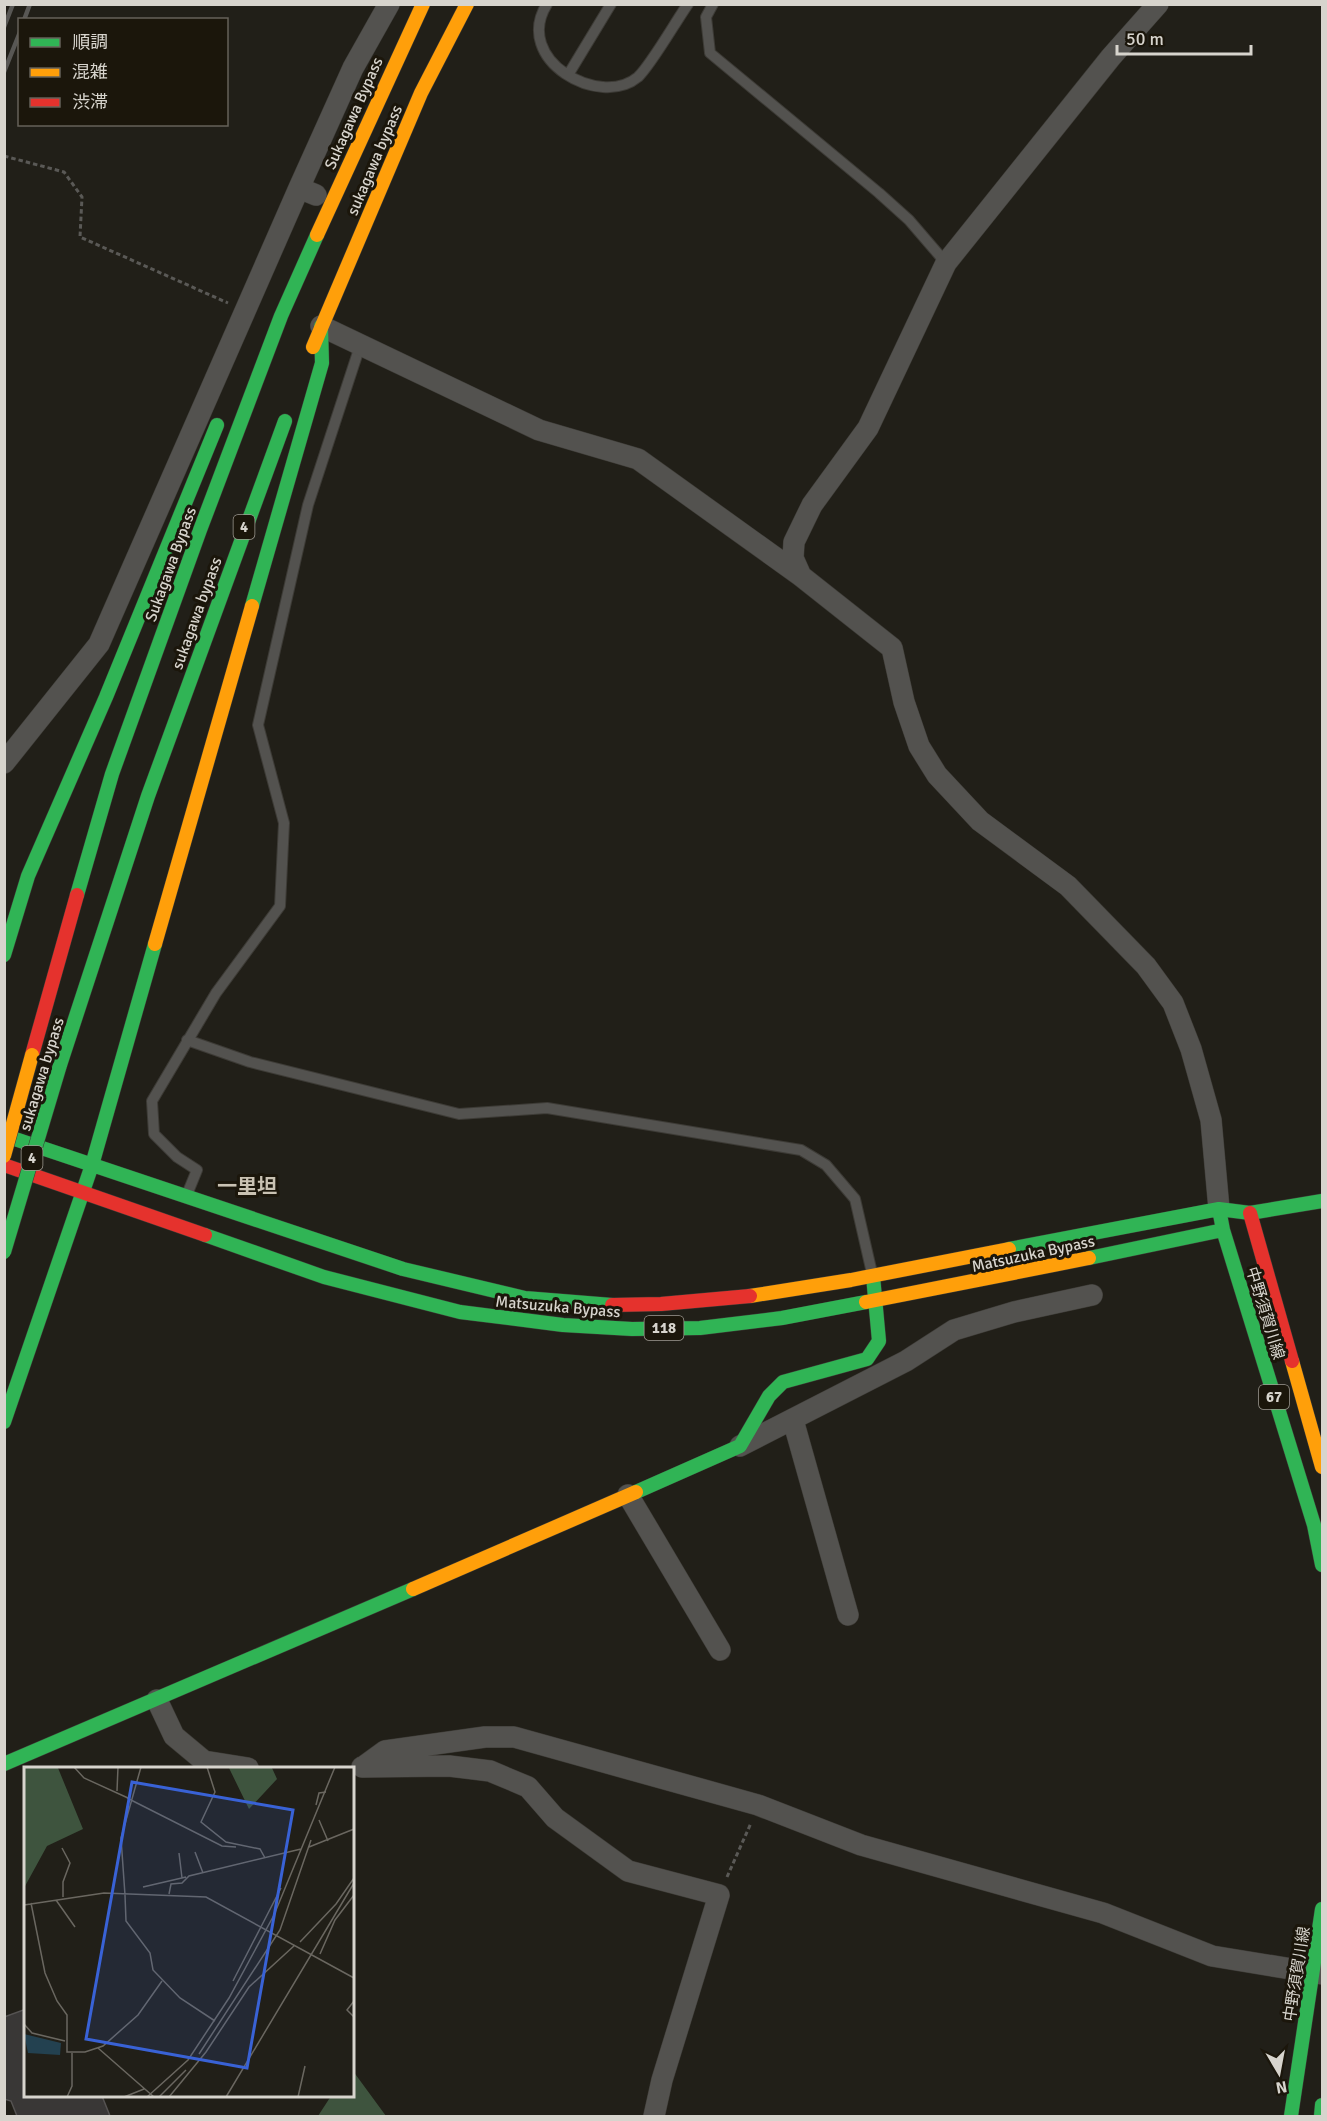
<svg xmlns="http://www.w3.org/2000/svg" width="1327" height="2121" viewBox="0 0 1327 2121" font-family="Signika,'Noto Sans JP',sans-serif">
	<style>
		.forest { fill: #3e543e }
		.building { fill: #393736; stroke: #555352; stroke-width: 1.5 }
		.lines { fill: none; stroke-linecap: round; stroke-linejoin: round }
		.lane-casing { stroke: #3d3b36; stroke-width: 12 }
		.street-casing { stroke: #3d3b36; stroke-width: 22 }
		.fast-casing { stroke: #3d3b36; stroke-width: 15 }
		.slow-casing { stroke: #3d3b36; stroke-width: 15 }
		.jam-casing { stroke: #3d3b36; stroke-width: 15 }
		.path { stroke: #5a5956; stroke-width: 3; stroke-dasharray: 4.5 3; stroke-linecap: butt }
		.lane { stroke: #53524f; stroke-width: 10 }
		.street { stroke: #53524f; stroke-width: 21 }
		.fast { stroke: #30b455; stroke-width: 14 }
		.slow { stroke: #ff9f0a; stroke-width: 14 }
		.jam { stroke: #e5322d; stroke-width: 14 }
		.rail { stroke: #585754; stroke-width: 4.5 }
		.fast-bridge-casing { stroke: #3d3b36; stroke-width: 15; stroke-linecap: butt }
		.slow-bridge-casing { stroke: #3d3b36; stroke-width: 15; stroke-linecap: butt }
		.fast-bridge { stroke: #30b455; stroke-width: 14 }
		.slow-bridge { stroke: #ff9f0a; stroke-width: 14 }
		.labels { text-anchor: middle; stroke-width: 6; stroke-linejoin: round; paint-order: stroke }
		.shield { fill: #1b160b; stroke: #9f9b93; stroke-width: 1.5 }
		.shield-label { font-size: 15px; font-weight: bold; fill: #d7d4cd }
		.street-label { font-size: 16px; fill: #d7d4cd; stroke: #1b160b }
		.quarter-label { font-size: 20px; font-weight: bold; fill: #c9c2b3; stroke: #1b160b }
		.inset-road { fill: none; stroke: #6a6760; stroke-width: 1.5 }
		.view { fill: #3962d6; fill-opacity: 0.15; stroke: #3962d6; stroke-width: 3 }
		.inset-edge { fill: none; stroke: #d7d4cd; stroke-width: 3 }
	</style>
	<rect width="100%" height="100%" fill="#211f18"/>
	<path class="forest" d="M353,2071L386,2116H318L331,2096H352Z"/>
	<path class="building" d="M26,2009V2096H102L110,2116H17L11,2101L4,2099V2017Z"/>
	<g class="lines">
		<defs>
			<path id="lane" d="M547,4C512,60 600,109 638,77C651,65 676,21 688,4
				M713,4L706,17L710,53L879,193L909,220L946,263
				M568,75L611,4
				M187,1040L250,1062L459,1114L547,1108L801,1150L826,1165L855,1199L872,1273
				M188,1192L197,1170L177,1157L154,1134L152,1101L216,993L280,906L284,823L258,725L308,505L361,343"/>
			<path id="street" d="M299,188L316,195
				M321,326L539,430L638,459L801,576L892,648L904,702L919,746L937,775L980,821L1068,886L1146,966L1173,1003L1191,1049L1211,1120L1219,1209
				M801,576L793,558L794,542L812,505L868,428L946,263L1111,57L1158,4
				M4,763L99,644L299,188L353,68L389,4
				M793,1420L848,1615
				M740,1446L906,1361L954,1330L1014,1312L1092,1295
				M628,1495L720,1650
				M157,1700L174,1736L204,1761L248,1768
				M362,1767L449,1766L490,1771L528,1787L555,1818L628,1871L719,1895L662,2080L654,2116
				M363,1767L385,1751L485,1737H514L758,1805L861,1845L1103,1913L1212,1956L1322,1974"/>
			<path id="fast" d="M252,606L322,363L321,326
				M77,895L112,774L200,530L281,316L317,235
				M4,955L28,876L106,697L217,425
				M60,1065L148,796L285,421
				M9,1137L403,1269L525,1298L612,1305
				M1219,1209L1223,1230L1314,1525L1322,1565
				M205,1235L324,1277L460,1312L563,1325L632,1329L700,1328L782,1318L866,1302
				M1009,1249L1219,1209L1250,1213L1322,1201
				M1089,1258L1223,1230
				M4,1422L92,1165L155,944
				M636,1492L740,1446L769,1396L783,1382L867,1359L879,1341L873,1276
				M4,1764L413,1589
				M1291,2116L1322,1909
				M1321,2116L1322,2105"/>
			<path id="slow" d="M317,235L423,4
				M313,347L421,93L467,4
				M155,944L252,606
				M750,1296L851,1280L1009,1249
				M866,1302L1089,1258
				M1292,1361L1322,1467
				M413,1589L636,1492"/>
			<path id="jam" d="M32,1055L77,895
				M4,1165L205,1235
				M1250,1213L1292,1361
				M612,1305L661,1304L750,1296"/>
		</defs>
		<use href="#lane" class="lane-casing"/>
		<use href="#street" class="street-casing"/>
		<use href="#fast" class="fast-casing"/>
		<use href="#slow" class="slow-casing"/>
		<use href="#jam" class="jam-casing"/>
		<path class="path" d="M4,156L64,172L82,197L80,237L228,303
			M727,1877L751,1823"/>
		<use href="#lane" class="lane"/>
		<use href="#street" class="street"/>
		<use href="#fast" class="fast"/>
		<use href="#slow" class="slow"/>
		<use href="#jam" class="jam"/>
		<path class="rail" d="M24,20L30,4
			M4,27L13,4
			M4,72L20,32"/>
		<defs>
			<path id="fast-bridge" d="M4,1252L60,1065"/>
			<path id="slow-bridge" d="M4,1156L32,1055"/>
		</defs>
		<use href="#fast-bridge" class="fast-bridge-casing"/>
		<use href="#slow-bridge" class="slow-bridge-casing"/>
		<use href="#fast-bridge" class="fast-bridge"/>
		<use href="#slow-bridge" class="slow-bridge"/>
	</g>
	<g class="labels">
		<g class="shield">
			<rect x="233.5" y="515" width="21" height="24" rx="4.5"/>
			<rect x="21.5" y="1146" width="21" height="24" rx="4.5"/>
			<rect x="644.5" y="1316" width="39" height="24" rx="4.5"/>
			<rect x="1259" y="1385" width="30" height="24" rx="4.5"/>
		</g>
		<g class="shield-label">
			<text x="244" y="532">4</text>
			<text x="32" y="1163">4</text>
			<text x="664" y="1333">118</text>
			<text x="1274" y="1402">67</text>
		</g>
		<g class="street-label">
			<text transform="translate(353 113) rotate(-66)" y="6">Sukagawa Bypass</text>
			<text transform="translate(374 160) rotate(-67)" y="6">sukagawa bypass</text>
			<text transform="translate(170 564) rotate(-70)" y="6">Sukagawa Bypass</text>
			<text transform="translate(196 613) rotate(-70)" y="6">sukagawa bypass</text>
			<text transform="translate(41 1074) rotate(-73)" y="6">sukagawa bypass</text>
			<text transform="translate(1033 1253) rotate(-12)" y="6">Matsuzuka Bypass</text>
			<text transform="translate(558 1306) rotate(5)" y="6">Matsuzuka Bypass</text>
			<text transform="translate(1266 1313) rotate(73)" y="6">中野須賀川線</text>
			<text transform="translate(1296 1974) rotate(-81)" y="6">中野須賀川線</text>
		</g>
		<g class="quarter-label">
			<text x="247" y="1193">一里坦</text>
		</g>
	</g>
	<g transform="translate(24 1767)">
		<rect width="330" height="330" fill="#211f18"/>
		<path d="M0,1H34L59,62L23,79L0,121ZM205,1H248L253,12L225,42Z" fill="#3e543e"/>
		<path d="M0,267L37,276L36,288L4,286Z" fill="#234150"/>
		<path class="inset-road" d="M50,0L60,11L104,31M183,0L191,25L177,55L202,75L236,82L241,91M93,24L94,0M103,31L198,79L212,80M292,38L295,26L302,25M295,53L304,74M285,80L330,62M38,81L46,96L39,115V130M171,85L179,106M155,86L158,111M119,120L162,110M145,127L147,117L158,116L165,109L277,82M101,128L102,154L126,186L129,203L156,231L191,254M101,128L97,71L117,0M32,133L51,160M7,136L21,206L33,234L43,248V285H61L79,279L114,248L138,214M0,138L80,126L182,130L330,211M276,175L312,137L330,111M296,187L311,153L330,128M209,214L257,121M330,234L323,243L330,250M0,257L8,266L41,274M74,281L130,330M175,287L256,163L287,73M43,330L48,319V286M100,330L120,322M123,330L164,293L205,231L250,148L311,0M135,330L162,303M145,330L182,285L225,220L271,178M202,330L330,116M274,330L281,299"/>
		<path class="view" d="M108,15L269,43L223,301L62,272Z"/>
		<rect width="330" height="330" class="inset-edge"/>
	</g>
	<rect width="1327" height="2121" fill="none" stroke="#d7d4cd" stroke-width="12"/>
	<rect x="18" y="18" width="210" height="108" fill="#1b160b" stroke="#666259" stroke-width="1.5"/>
	<rect x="30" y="38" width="30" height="9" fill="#30b455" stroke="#666259" stroke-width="1.5"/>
	<text x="72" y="48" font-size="18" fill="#d7d4cd">順調</text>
	<rect x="30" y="68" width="30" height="9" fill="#ff9f0a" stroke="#666259" stroke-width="1.5"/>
	<text x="72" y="78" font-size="18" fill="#d7d4cd">混雑</text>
	<rect x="30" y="98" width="30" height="9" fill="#e5322d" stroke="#666259" stroke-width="1.5"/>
	<text x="72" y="108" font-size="18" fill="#d7d4cd">渋滞</text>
	<g transform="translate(1279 2073) rotate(170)" stroke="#1b160b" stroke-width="4.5" paint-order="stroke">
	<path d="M0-4.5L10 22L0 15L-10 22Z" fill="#d7d4cd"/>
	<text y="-9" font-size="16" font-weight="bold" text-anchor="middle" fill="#d7d4cd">N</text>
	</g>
	<path d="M1117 45v9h134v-9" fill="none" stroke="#d7d4cd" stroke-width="3"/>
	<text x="1126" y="45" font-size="18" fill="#d7d4cd" stroke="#1b160b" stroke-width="4.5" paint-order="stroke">50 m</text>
</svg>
